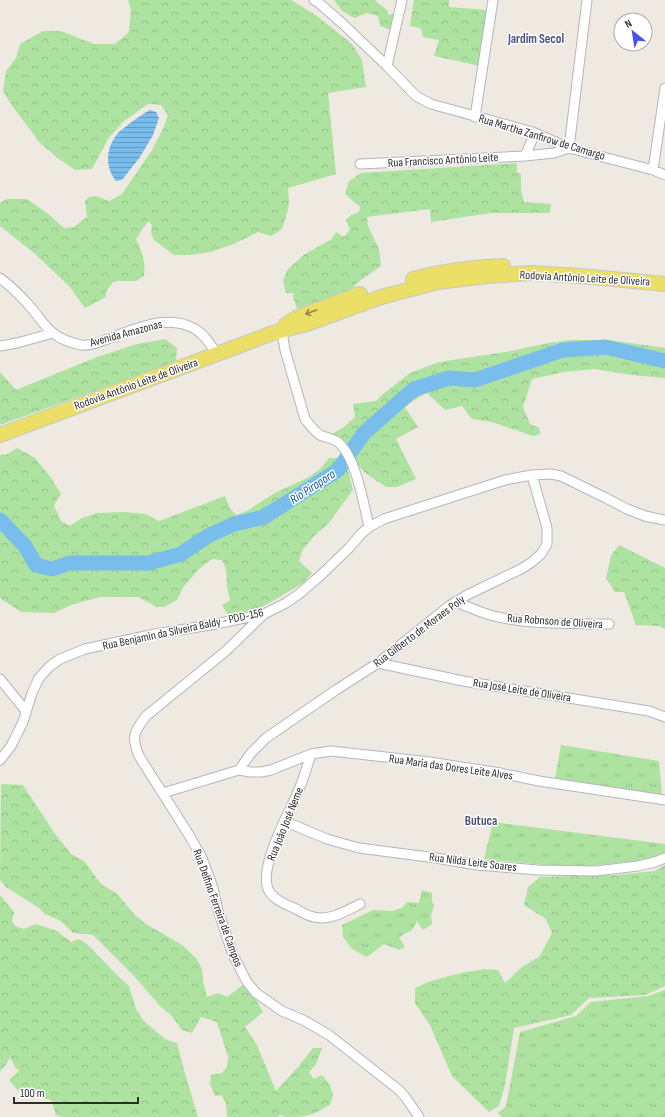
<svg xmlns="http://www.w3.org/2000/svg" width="665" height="1117" viewBox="0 0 665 1117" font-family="'Sofia Sans Condensed',sans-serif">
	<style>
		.grass { fill: url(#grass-tufts) }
		.forest { fill: url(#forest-crowns) }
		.water { fill: url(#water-rules) }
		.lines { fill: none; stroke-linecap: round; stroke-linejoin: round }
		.river { stroke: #78bdeb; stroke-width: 15 }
		.street-casing { stroke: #b4b4c0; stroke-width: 11 }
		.primary-casing { stroke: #c8c8c8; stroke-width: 16 }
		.street { stroke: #fff; stroke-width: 9 }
		.primary { stroke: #ecdf67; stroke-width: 14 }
		.oneway { stroke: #8c864a }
		.labels { text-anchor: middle; stroke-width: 3; stroke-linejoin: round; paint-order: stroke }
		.street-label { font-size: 12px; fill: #2d2d2d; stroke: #fff }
		.neighbourhood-label { font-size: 13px; font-weight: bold; fill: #4e507d; stroke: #fff }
		.water-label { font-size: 13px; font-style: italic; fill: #135a9c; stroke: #fff }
	</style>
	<defs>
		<pattern id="grass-tufts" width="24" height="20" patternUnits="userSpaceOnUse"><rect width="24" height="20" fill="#ade2a0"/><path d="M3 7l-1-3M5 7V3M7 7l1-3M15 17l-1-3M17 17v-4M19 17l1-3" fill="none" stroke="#95c28a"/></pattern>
		<pattern id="forest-crowns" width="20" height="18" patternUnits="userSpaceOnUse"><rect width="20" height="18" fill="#ade2a0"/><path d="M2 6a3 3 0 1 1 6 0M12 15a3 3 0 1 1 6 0" fill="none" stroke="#95c28a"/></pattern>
		<pattern id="water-rules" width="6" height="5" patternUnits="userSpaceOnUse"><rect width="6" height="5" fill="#78bdeb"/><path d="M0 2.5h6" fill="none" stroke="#639abf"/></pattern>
	</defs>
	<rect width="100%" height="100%" fill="#eeeae1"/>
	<path class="grass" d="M561,745L659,761L662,796L555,778Z
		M493,822L665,844V854L655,859L588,866H555L484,859Z
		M422,890L432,893V901L434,906L431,915L432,924L423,930L417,921L412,930L399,937L405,947L399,950L384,944L367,957L352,949L343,937L342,925L373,910L391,911L402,908L407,902L419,903Z
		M665,990V1117H502L498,1113L506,1106L520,1032L576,1016L591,1002L648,996Z"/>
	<path class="forest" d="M128,0H291L317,16L353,45L362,60L366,87L328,93L336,174L288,188L289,202L288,210L282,229L271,236L258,232L234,244L210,252L190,255H174L154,240L151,233L152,225L148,221L136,239C142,251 146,263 144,276L136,281H118L113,282L106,292V297L85,308L70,287L34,253L0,226V203L7,199H27L47,213L64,228L74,227L87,217L85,201L89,197L96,196L109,201L122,194L152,150L163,129L168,115L161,105L148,104L123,122L108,139L92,169L75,170L59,159L40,143L10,103L3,91L6,71L16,58L20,44L43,31H61L94,44H115L129,32L131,10Z
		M334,0H375L379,4L388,11V15L397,13L393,31L380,26L378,16L367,13L355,18L342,11Z
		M414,0H449V7L488,10L480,66L434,56L439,40L423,37L422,32L420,28L410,26Z
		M517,163V172L521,174V190L524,202L551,204L550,213H491L431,222L430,209L367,217L368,226L379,249L381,266L357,283L351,291L298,311L293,297L294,293H286L283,281L287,270L305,254L332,239L336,232L344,237L350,229L346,220L351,215L359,212L360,207L345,194L349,181L361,173Z
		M165,339L177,348L176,362L0,425V372L16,390L97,357L137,344Z
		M570,340H609L665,348V378L632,375L594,369L564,372L532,379L523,407L530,424L539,428L540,434L533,436L492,422L472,419L462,406L445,410L427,393L404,406L418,427L396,439L416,479L397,487H386L365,473L357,464L348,446L332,434L344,427L355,417L353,404L376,401L383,394L410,373L439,362L511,351L548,343Z
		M17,448L35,458L51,478L61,494L57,500L54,506L61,521L70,526L82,518L97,513L125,512L145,514L159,521L225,496L231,510L237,515L249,510L259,503L275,493L309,477L320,469L329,458H339L346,463L353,490L328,524L314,536L302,551L299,561L312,573L304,582L280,597L256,610L228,615L222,605L230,600L227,586L226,569L222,560L212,559L200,568L184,586L177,600L164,607H157L138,597H100L71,605L54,613L21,612L0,598V455L8,454Z
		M619,545L665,568V629L659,626L636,625L624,592H615L606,578L611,556Z
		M1,784L23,785L53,831L71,854L84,861L101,884L116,893L136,916L146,924L182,945L197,959L202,969L203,981L207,997L218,993L227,997L244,984L253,995L263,1012L245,1027L257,1045L276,1091L298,1067L313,1048H322L316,1064L309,1073L314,1079L322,1075L330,1085L333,1095L330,1105C316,1113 309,1117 292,1117C287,1117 284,1117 280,1115L278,1117H227L226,1103L221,1095L215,1096L210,1084L211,1075L222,1073L227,1067L228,1057L217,1022L201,1017L192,1033L182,1030L171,1015L161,1007L133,975L93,935L73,933L61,921L45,914L39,908L6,887L0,880Z
		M665,865V986L645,995L589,998L571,1015L514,1028L505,1085L499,1106L489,1112L452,1076L430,1025L415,1003V988L431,981L461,973L485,969L498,970L505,983L522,967L540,956L552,933L546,919L524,905L528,887L540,877L617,875L655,871Z
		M0,895L14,912L12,921L15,926L24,929L36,924L57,931L71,942L79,939L87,944L118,976L129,986L136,1009L144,1021L165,1039L177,1043L186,1077L198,1117H63L56,1115L51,1100L37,1097L31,1087L19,1092L9,1080L20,1070L16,1069L10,1057L6,1065L0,1071Z"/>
	<path class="water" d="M150,110L156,112L159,118L153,135L140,157L122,180L116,181C104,166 106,146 119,132C122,129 126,127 129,124C136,119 142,114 150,110Z"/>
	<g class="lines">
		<path class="river" d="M0,520L25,546L36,565L52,569L70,563H149L181,554L208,536L234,524L264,517L338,470L364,433L414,389L449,378L475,380L563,350L605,347L665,361"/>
		<defs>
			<path id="street" d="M314,0L319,3L343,24L387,66L416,96L431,104L533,132L569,148L653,170L665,175
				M387,66L402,0
				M475,117L493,0
				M525,156L532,140L533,132
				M360,164L525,156L554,153L569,148L587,0
				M653,170L665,88
				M0,278C12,287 23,298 33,310C39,317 45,327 53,333C60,339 72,343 81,345C90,346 101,342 110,338C136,329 168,313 195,329C204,334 211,345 217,354
				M283,326V338L285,350L305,419C309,424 314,431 320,435C326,438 334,438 339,443C356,458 364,505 369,527
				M0,346L17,343L53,333
				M456,602C467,606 479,612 490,615C527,625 571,623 609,624
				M264,614L226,651L146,716C134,732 131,737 139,756L189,835L202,858L212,885L218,910L233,955L247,982L256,993L282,1011L305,1021L329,1035L399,1090L406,1098L419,1117
				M378,663L463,681L649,711L665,717
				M0,679L26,711
				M311,754C307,767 303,781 297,794C288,815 259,866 268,889C272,899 285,904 294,908C300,911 307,916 314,917C330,921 346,911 360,904
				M0,760L11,746L23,722L32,693L39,678L49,667L60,659L85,649L155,634L216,624L264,614L286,603L299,594L321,575L349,548L361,534L369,527L384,519L505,480L532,475L551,474L561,476L606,498L627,509L645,516L665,520
				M239,770L251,753L266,738L336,690L378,663L449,606L467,595L521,569L532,562L541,554L547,544V528L532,475
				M239,770L250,772H261L271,770L311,754L331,751L430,762L500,773L539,781L665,800
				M163,793L239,770
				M284,821L327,839L359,848L436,858L477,865L538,870L596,871L638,866L655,862L665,858"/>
			<path id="primary" d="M413,279C442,271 472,267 503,266
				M285,325L298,317L360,294
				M0,435L273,333L310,323L381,297L438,282L487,276L531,273L581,276L665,284"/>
		</defs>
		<use href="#street" class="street-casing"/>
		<use href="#primary" class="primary-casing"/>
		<use href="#street" class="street"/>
		<use href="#primary" class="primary"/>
	</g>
	<defs><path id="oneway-shaft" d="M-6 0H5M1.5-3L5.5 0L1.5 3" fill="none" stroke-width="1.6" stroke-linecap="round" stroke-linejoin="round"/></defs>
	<use class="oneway" href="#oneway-shaft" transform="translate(311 312) rotate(160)"/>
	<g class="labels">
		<g class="street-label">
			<text transform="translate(542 137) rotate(17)" y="4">Rua Martha Zanfirow de Camargo</text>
			<text transform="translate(443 160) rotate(-3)" y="4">Rua Francisco Antônio Leite</text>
			<text transform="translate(585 278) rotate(3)" y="4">Rodovia Antônio Leite de Oliveira</text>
			<text transform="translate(126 333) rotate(-15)" y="4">Avenida Amazonas</text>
			<text transform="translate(136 384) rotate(-20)" y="4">Rodovia Antônio Leite de Oliveira</text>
			<text transform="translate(555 621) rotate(4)" y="4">Rua Robnson de Oliveira</text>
			<text transform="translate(183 629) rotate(-12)" y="4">Rua Benjamin da Silveira Baldy - PDD-156</text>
			<text transform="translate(419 631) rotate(-37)" y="4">Rua Gilberto de Moraes Poly</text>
			<text transform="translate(522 690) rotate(9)" y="4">Rua José Leite de Oliveira</text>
			<text transform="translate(451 767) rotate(8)" y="4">Rua Maria das Dores Leite Alves</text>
			<text transform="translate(285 824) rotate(-68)" y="4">Rua João José Neme</text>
			<text transform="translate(473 862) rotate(7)" y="4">Rua Nilda Leite Soares</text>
			<text transform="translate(218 908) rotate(70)" y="4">Rua Delfino Ferreira de Campos</text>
		</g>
		<g class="neighbourhood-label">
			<text x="536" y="43">Jardim Secol</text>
			<text x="481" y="825">Butuca</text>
		</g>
		<g class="water-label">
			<text transform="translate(312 486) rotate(-33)" y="5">Rio Pirapora</text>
		</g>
	</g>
	<g transform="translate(633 32) rotate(330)"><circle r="19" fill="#ffffff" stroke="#ababab"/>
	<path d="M0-3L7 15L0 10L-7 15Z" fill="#4850f4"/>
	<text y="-6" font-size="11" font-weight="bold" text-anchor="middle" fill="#2d2d2d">N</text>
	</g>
	<path d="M14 1097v6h124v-6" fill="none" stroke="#2d2d2d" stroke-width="2"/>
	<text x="20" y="1097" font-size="12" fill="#2d2d2d" stroke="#ffffff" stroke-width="3" paint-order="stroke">100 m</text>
</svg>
